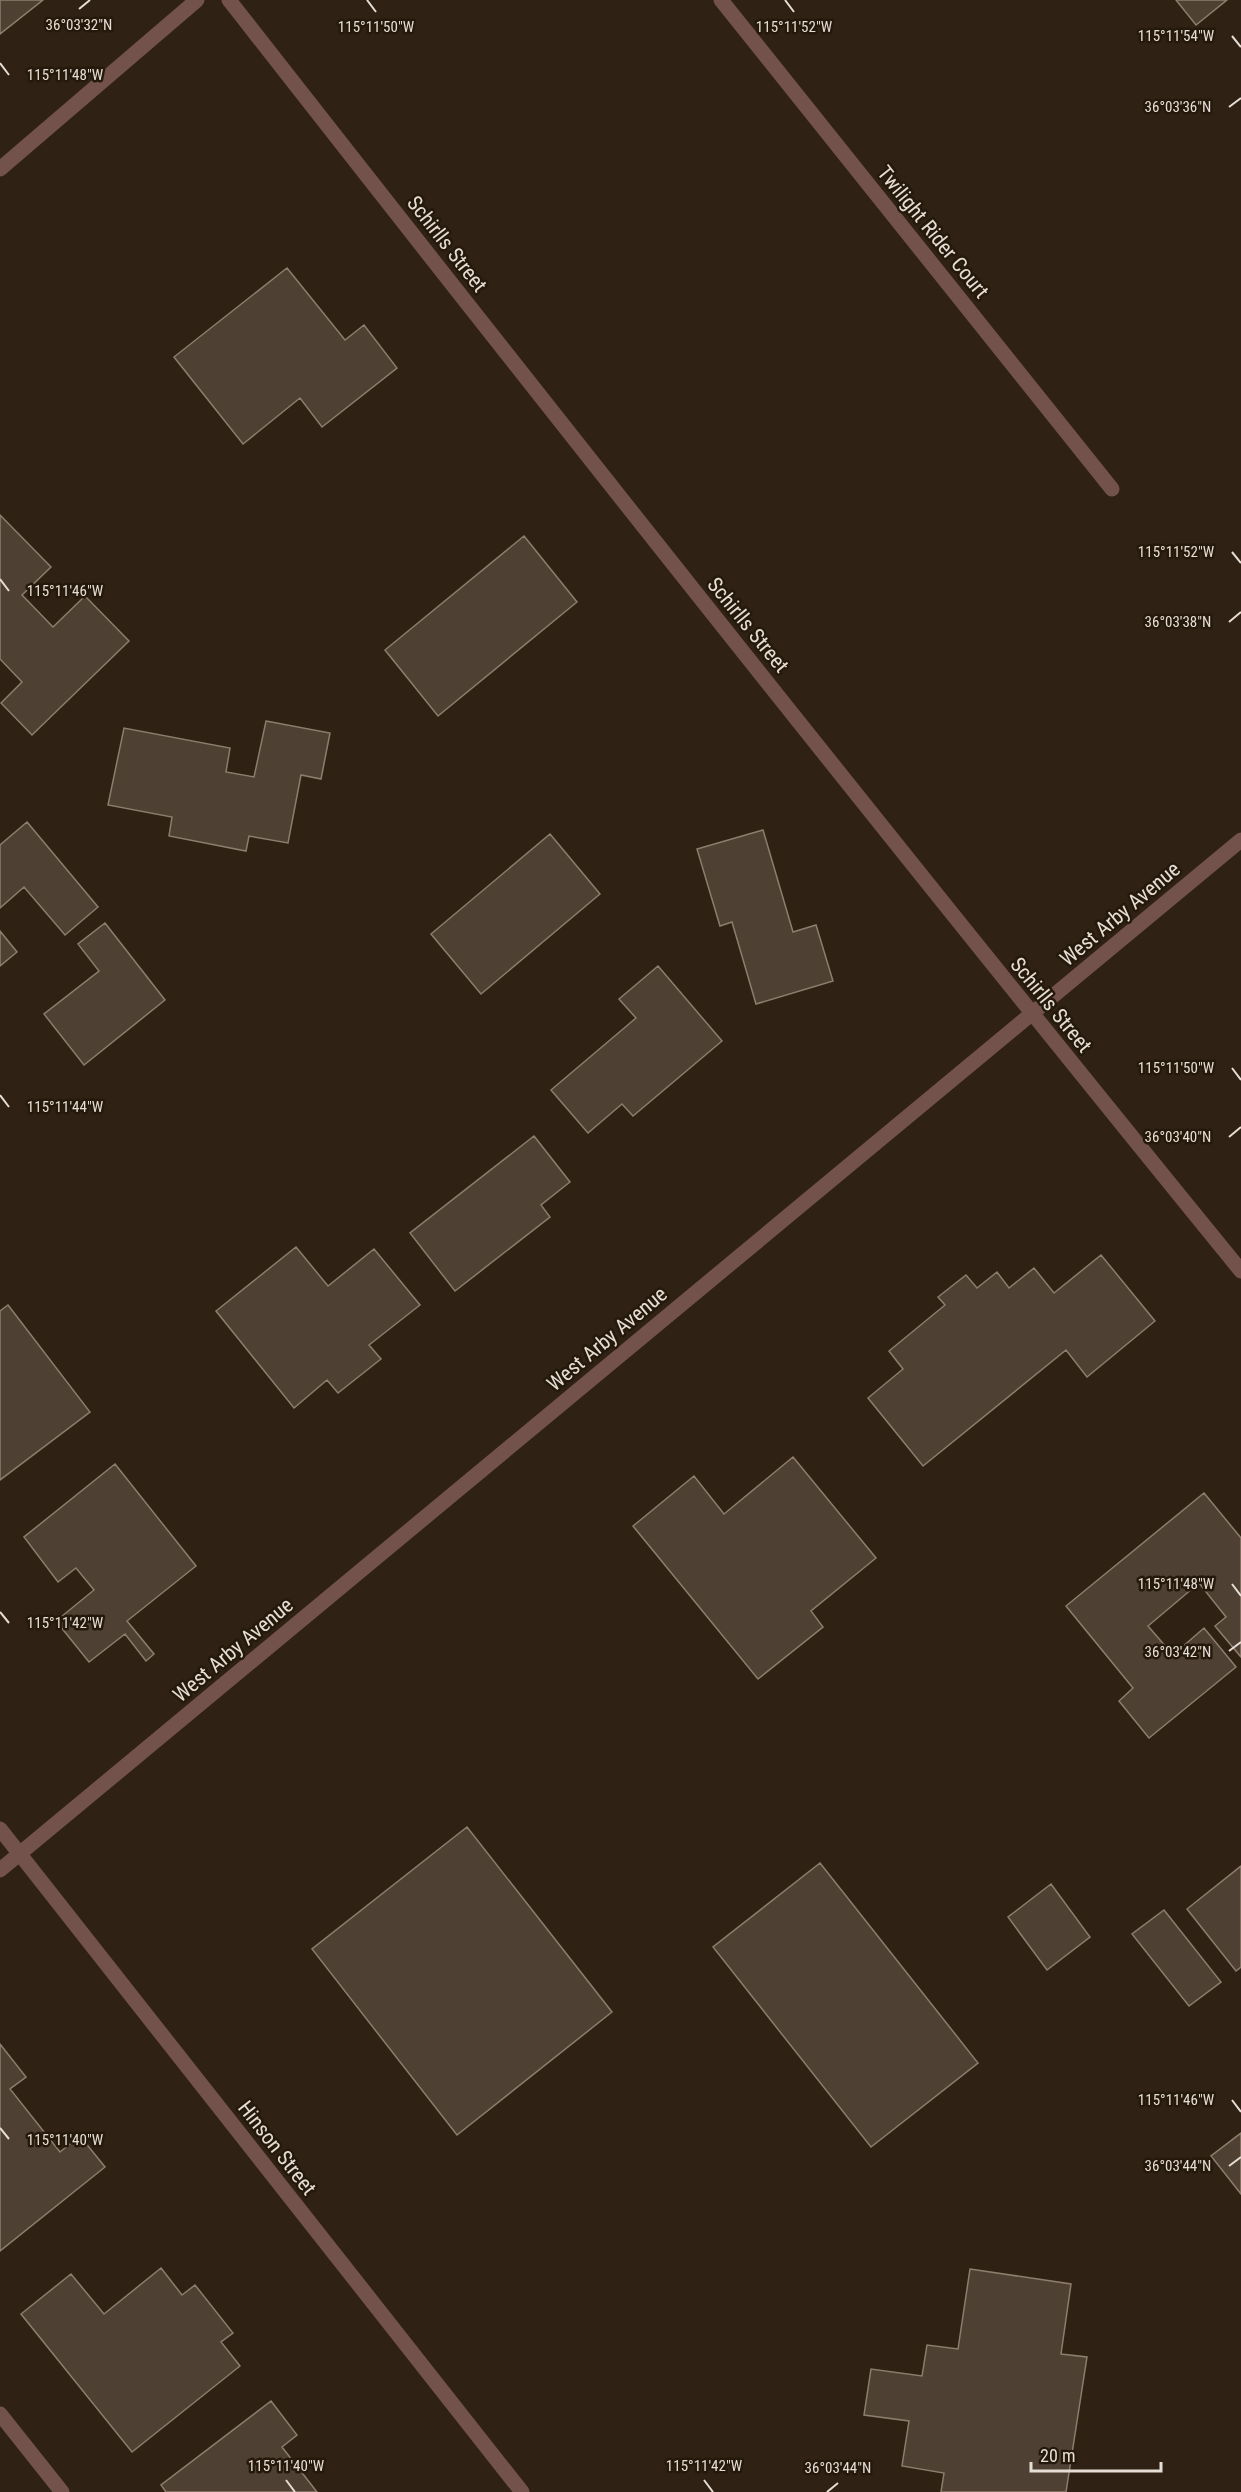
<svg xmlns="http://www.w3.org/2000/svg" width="1241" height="2492" viewBox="0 0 1241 2492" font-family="'Roboto Condensed',sans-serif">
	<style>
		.building { fill: #4e4032; stroke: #8d7d6d; stroke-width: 1.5 }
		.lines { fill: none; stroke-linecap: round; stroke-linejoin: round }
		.street { stroke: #74524c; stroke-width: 15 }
		.ticks { fill: none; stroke: #e6ddd4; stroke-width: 2 }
		.labels { text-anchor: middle; stroke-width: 5; stroke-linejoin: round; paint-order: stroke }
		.street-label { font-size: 21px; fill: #e6ddd4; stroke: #25190c }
		.ticks-label { font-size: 15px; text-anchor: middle; fill: #e6ddd4; stroke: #25190c; stroke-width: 5; stroke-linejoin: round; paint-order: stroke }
	</style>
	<rect width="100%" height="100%" fill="#2f2215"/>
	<path class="building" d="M0,0H43L0,34Z
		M1176,0H1227L1196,25Z
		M287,268L345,340L364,325L397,368L322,427L300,398L243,444L174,357Z
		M0,515L51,567L22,595L53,627L85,596L129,641L32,735L1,703L22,682L0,659Z
		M524,536L577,602L438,716L385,650Z
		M266,721L330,733L321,779L301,775L288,843L249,836L246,851L169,836L172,817L108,805L124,728L230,748L226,772L254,777Z
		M27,822L98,907L65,935L24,887L0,908V845Z
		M763,830L793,932L816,925L833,981L756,1004L732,922L720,926L697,849Z
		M550,834L600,894L481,994L431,934Z
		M105,923L165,1000L84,1065L44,1014L99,971L78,944Z
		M0,931L17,952L0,966Z
		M658,966L722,1041L633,1116L622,1104L588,1133L551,1090L636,1018L619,999Z
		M534,1136L570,1182L541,1205L550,1217L455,1291L410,1233Z
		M296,1247L328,1286L374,1249L420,1305L369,1345L381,1359L338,1393L327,1380L294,1408L216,1311Z
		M1101,1255L1155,1321L1087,1377L1066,1350L923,1466L868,1398L903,1369L889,1351L945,1305L938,1297L966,1275L977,1288L997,1272L1009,1288L1034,1268L1054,1293Z
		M8,1305L90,1412L0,1480V1311Z
		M793,1457L876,1558L811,1611L823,1627L758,1679L633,1526L694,1476L724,1514Z
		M115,1464L196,1566L127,1621L154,1654L146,1661L125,1634L89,1662L56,1621L94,1590L76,1568L58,1582L24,1537Z
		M1204,1493L1241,1538V1657L1215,1626L1226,1617L1199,1583L1148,1626L1173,1655L1204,1628L1236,1667L1149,1738L1119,1701L1133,1688L1066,1606Z
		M467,1827L612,2012L457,2135L312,1949Z
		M820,1863L978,2063L871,2147L713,1947Z
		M1241,1866V1967L1236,1971L1187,1909Z
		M1051,1884L1090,1937L1047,1970L1008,1917Z
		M1164,1910L1221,1982L1189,2006L1132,1934Z
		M0,2044L26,2077L10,2089L60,2152L80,2136L105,2167L0,2251Z
		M1241,2133V2194L1211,2156Z
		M161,2268L182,2295L195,2285L233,2333L221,2342L240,2366L132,2452L21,2314L71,2274L104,2314Z
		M970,2269L1071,2284L1061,2354L1087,2357L1066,2492H941L944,2473L902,2466L909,2421L864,2415L871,2369L922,2376L927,2345L958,2349Z
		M271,2401L297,2435L282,2447L317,2492H166L161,2485Z"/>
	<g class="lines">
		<path class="street" d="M229,0C563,427 899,851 1241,1271
			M721,0L1112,489
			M0,169L197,0
			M0,1829L522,2492
			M0,1870L1241,840
			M0,2414L62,2492"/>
	</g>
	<path class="ticks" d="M367,0L376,12M785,0L794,12M79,9L90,0M1232,36L1241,47M0,63L9,75M1229,107L1241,98M1232,552L1241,563M0,579L9,591M1229,622L1241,612M1232,1068L1241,1080M0,1095L9,1107M1229,1137L1241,1127M1232,1584L1241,1596M0,1612L9,1623M1229,1651L1241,1642M1232,2100L1241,2112M0,2128L9,2139M1229,2166L1241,2157M286,2480L295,2492M704,2480L713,2492M827,2492L838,2483"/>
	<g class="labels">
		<g class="street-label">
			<text transform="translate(933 232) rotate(51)" y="7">Twilight Rider Court</text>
			<text transform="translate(447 244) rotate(52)" y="7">Schirlls Street</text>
			<text transform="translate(748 625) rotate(51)" y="7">Schirlls Street</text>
			<text transform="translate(1120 914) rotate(-40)" y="7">West Arby Avenue</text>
			<text transform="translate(1051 1005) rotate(51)" y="7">Schirlls Street</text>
			<text transform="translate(607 1339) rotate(-40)" y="7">West Arby Avenue</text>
			<text transform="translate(233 1650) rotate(-40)" y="7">West Arby Avenue</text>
			<text transform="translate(277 2148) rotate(52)" y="7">Hinson Street</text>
		</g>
	</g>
	<g class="ticks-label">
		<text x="79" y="30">36°03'32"N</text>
		<text x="376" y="32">115°11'50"W</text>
		<text x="794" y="32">115°11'52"W</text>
		<text x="1176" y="41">115°11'54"W</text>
		<text x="65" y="80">115°11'48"W</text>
		<text x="1178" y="112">36°03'36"N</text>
		<text x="1176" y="557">115°11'52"W</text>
		<text x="65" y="596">115°11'46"W</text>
		<text x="1178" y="627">36°03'38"N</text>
		<text x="1176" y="1073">115°11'50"W</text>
		<text x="65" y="1112">115°11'44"W</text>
		<text x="1178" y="1142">36°03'40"N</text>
		<text x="1176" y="1589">115°11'48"W</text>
		<text x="65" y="1628">115°11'42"W</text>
		<text x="1178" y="1657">36°03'42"N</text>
		<text x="1176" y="2105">115°11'46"W</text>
		<text x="65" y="2145">115°11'40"W</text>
		<text x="1178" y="2171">36°03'44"N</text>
		<text x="286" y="2471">115°11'40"W</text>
		<text x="704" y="2471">115°11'42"W</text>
		<text x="838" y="2473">36°03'44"N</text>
	</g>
	<path d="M1031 2462v9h130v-9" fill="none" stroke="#e6ddd4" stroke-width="3"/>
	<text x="1040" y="2462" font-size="18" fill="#e6ddd4" stroke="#25190c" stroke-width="4.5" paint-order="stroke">20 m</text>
</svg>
